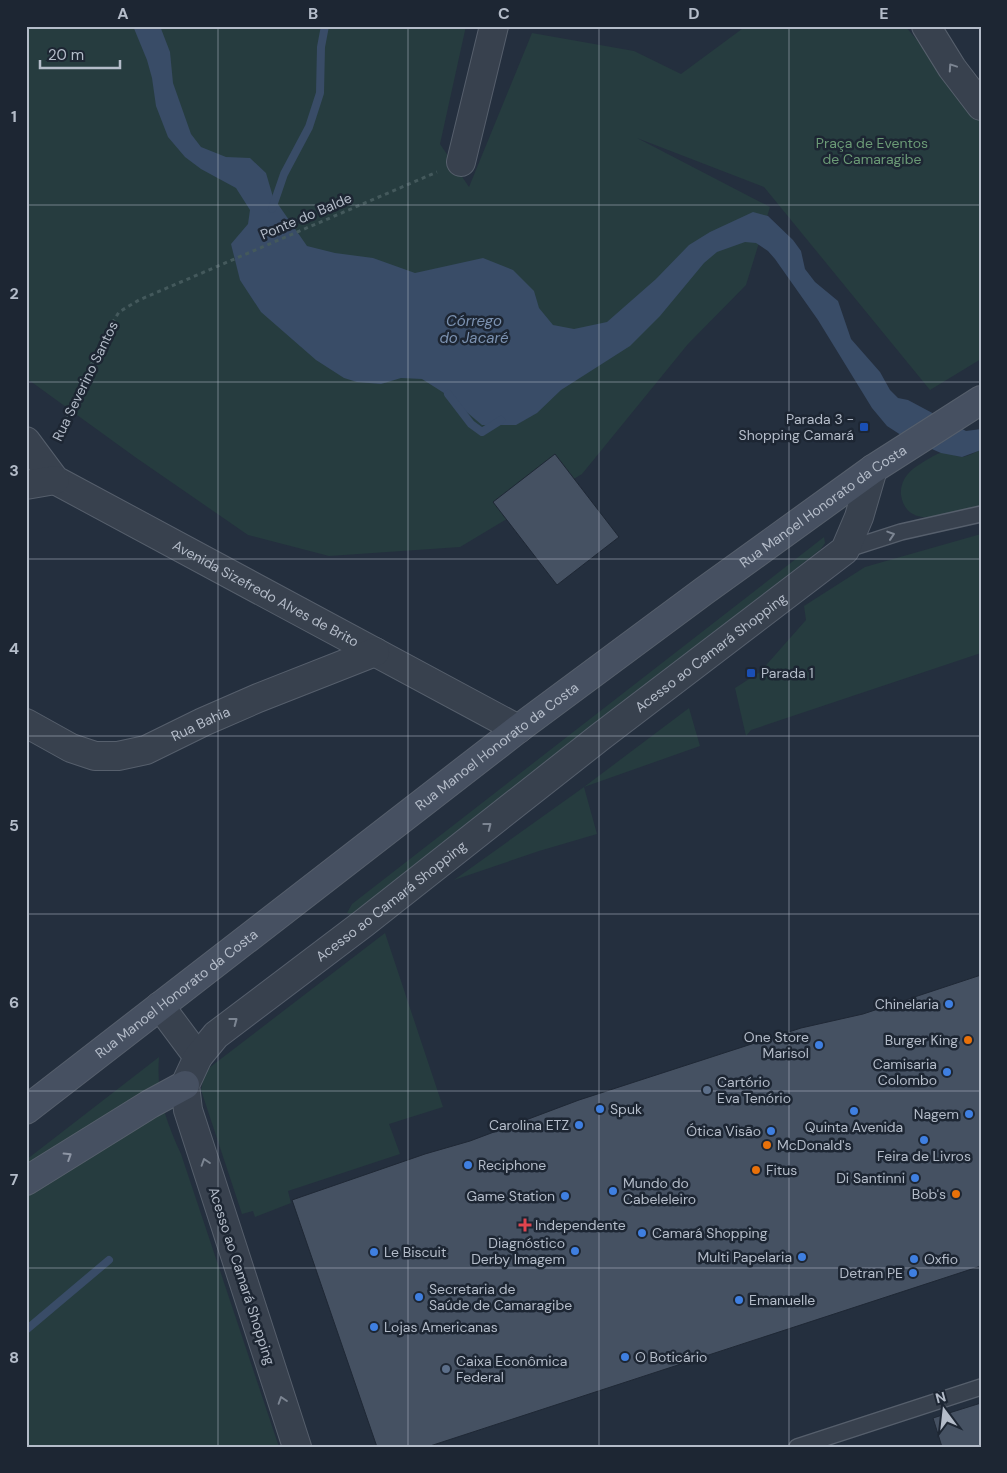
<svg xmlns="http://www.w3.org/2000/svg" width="1007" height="1473" viewBox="0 0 1007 1473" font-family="'DM Sans',sans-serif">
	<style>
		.green { fill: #263c3f }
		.water { fill: #394c67 }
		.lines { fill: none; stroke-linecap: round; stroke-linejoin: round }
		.stream { stroke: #394c67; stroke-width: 8 }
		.building { fill: #455162; stroke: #1f2835 }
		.lane-casing { stroke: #565f6c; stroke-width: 18 }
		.street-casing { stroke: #565f6c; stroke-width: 30 }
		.secondary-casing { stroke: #565f6c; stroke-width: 30 }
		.path { stroke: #44595c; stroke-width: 3; stroke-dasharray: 4 4; stroke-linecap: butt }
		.lane { stroke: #38414e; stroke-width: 15 }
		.street { stroke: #38414e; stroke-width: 28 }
		.secondary { stroke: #465061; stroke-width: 28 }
		.oneway { stroke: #7c8592 }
		.oneway2 { stroke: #8e96a5 }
		.grid { fill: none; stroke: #b4bcc9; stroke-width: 1; stroke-opacity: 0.55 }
		.transit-dot { fill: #1a4fb4; stroke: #1d2633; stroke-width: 2 }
		.shop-dot { fill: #3f7fe0; stroke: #1d2633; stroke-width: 2 }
		.food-dot { fill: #e8710a; stroke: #1d2633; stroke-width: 2 }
		.service-dot { fill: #5c6f8a; stroke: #1d2633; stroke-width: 2 }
		.health-dot { fill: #e0444e; stroke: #1d2633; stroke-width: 2 }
		.labels { text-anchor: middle; stroke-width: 5; stroke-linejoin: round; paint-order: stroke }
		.park-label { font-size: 14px; fill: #6b9a76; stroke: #1d2633 }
		.street-label { font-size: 14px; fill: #b4bcc9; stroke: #1d2633 }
		.poi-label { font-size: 14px; fill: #b4bcc9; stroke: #1d2633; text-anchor: start }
		.water-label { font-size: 15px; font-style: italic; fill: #7c92b1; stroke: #1d2633 }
		.neatline { fill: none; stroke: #b4bcc9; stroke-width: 2 }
		.grid-label { font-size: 16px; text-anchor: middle; font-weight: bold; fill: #b4bcc9 }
	</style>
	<rect width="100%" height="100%" fill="#242f3e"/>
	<path class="green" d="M26,26H466L440,144L469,187L532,33L634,51L681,74L746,26H905L981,115V359L930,390L764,187L637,138L770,207L746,285L688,344L582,474L460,547L329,556L248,535L135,457L26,378Z
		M981,450V505C958,512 907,534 901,495C900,485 905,475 913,469C918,465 934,455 940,453C947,451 956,457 963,457C969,456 975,452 981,450Z
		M981,534V653L751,730L746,736L735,688L760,672L806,620L804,606L865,567Z
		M824,537L825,543L821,549L358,911L351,914L347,913L352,904Z
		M689,708L700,746L584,787L597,834L539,851L454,880L584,787Z
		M385,933L443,1107L389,1124L400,1154L288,1191L291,1203L255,1217L253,1211L242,1214L201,1090L205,1071Z
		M159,1057C156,1094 166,1121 181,1154L279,1447H26V1160Z"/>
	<path class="water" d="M133,26H160L170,52L173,83L191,134L201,147L226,157L250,158L266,173L273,197L307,246L335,253L373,258L415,273L483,258L513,270L534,291L539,308L553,325L574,329L607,322L656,279L689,245L710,232L753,212L768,216L793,240L801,251L805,269L815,282L838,301L851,339L880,372L890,390L898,398L908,400L966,431L981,429V450L962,457L941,453L904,437L887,426L872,408L818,320L775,259L768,251L756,243L745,242L717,252L704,263L660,316L630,346L561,390L537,413L516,425H482L444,393L422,379L401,378L381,384L357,382L344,378L316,360L261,312L240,280L231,244L248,224L250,210L236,188L201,169L185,157L168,137L156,106L152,78L147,60Z"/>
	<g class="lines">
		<path class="stream" d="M272,209L284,174L309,127L320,93L321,47L325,26
			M448,394L471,424L482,432L501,420
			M26,1330L109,1260"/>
	</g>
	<path class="building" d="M555,454L619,537L557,585L493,502Z
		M981,975V1266L427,1447H377L292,1200L425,1154L470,1141L579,1100L801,1028L863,1014Z
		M981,1403V1447H942L933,1418Z"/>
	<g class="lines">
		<defs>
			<path id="lane" d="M845,550L901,532L981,514
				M797,1447L981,1387"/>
			<g id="street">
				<path d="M926,26L952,68L981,106"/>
				<path d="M461,162L494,26"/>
				<path id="s1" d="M26,441L55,480L518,729"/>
				<path d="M26,485L55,480"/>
				<path id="s2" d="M26,723L71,748L95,756H118L146,750L203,722L258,698L375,652"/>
				<path d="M160,1006L198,1057"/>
				<path id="s3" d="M297,1447L188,1110L185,1085L198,1057L216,1035L364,923L600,737L845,550L859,517L873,469"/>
			</g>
			<g id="secondary">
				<path id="s4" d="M26,1110L518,729L704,591L873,469L981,400"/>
				<path d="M26,1181L150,1104L185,1085"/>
			</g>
		</defs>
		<use href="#lane" class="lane-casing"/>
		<use href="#street" class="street-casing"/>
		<use href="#secondary" class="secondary-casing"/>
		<path class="path" d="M56,438L108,330L119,312L139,300L437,172"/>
		<use href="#lane" class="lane"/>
		<use href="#street" class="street"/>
		<use href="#secondary" class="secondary"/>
	</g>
	<defs><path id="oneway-chevron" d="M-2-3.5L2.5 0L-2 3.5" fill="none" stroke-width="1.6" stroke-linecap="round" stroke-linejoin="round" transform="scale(1.25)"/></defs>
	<g class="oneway">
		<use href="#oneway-chevron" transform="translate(952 67) rotate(-124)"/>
		<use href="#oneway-chevron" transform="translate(891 535) rotate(-18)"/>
		<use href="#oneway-chevron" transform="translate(488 826) rotate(-38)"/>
		<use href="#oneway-chevron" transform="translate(234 1021) rotate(-37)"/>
		<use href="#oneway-chevron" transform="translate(205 1162) rotate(-108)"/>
		<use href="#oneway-chevron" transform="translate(282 1400) rotate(-108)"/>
	</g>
	<use class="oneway2" href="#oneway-chevron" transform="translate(68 1156) rotate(-32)"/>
	<path class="grid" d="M218,26V1447M408,26V1447M599,26V1447M789,26V1447M26,205H981M26,382H981M26,559H981M26,736H981M26,914H981M26,1091H981M26,1268H981"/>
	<g class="transit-dot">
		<rect x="859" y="422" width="10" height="10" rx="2.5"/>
		<rect x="746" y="668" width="10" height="10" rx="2.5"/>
	</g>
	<g class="shop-dot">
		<circle cx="949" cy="1004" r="5"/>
		<circle cx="819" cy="1045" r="5"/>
		<circle cx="947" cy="1072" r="5"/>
		<circle cx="600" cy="1109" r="5"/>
		<circle cx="854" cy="1111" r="5"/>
		<circle cx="969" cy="1114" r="5"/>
		<circle cx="579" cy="1125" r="5"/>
		<circle cx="771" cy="1131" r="5"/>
		<circle cx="924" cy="1140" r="5"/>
		<circle cx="468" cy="1165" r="5"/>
		<circle cx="915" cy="1178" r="5"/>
		<circle cx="613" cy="1191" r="5"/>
		<circle cx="565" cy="1196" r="5"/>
		<circle cx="642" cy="1233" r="5"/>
		<circle cx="575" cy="1251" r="5"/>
		<circle cx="374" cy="1252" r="5"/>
		<circle cx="802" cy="1257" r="5"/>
		<circle cx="914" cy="1259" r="5"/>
		<circle cx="913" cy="1273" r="5"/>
		<circle cx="419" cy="1297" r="5"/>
		<circle cx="739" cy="1300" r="5"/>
		<circle cx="374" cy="1327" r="5"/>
		<circle cx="625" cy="1357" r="5"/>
	</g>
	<g class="food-dot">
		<circle cx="968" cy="1040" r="5"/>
		<circle cx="767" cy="1145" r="5"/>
		<circle cx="756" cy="1170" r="5"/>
		<circle cx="956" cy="1194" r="5"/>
	</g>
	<g class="service-dot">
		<circle cx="707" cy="1090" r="5"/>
		<circle cx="446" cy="1369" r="5"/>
	</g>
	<path class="health-dot" d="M522.5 1217.5h5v5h5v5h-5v5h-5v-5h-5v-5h5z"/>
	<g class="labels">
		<g class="park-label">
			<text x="872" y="148">Praça de Eventos<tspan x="872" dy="16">de Camaragibe</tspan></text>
		</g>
		<g class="street-label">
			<text transform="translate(306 216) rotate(-23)" y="5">Ponte do Balde</text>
			<text transform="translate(85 381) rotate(-64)" y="5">Rua Severino Santos</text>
			<text dy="5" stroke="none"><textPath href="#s4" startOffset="1000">Rua Manoel Honorato da Costa</textPath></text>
			<text dy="5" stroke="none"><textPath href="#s1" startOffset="288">Avenida Sizefredo Alves de Brito</textPath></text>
			<text dy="5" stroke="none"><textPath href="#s3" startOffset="1064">Acesso ao Camará Shopping</textPath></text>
			<text dy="5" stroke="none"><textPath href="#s2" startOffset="189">Rua Bahia</textPath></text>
			<text dy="5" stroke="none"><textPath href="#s4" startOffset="595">Rua Manoel Honorato da Costa</textPath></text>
			<text dy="5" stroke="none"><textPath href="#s3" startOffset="659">Acesso ao Camará Shopping</textPath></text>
			<text dy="5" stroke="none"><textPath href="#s4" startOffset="190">Rua Manoel Honorato da Costa</textPath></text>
			<text transform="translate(242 1276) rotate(72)" y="5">Acesso ao Camará Shopping</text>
		</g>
		<g class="poi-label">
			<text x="854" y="424" text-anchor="end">Parada 3 -<tspan x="854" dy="16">Shopping Camará</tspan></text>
			<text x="761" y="678">Parada 1</text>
			<text x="939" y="1009" text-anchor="end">Chinelaria</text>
			<text x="809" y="1042" text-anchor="end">One Store<tspan x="809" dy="16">Marisol</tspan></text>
			<text x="958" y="1045" text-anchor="end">Burger King</text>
			<text x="937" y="1069" text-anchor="end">Camisaria<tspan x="937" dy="16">Colombo</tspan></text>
			<text x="717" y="1087">Cartório<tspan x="717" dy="16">Eva Tenório</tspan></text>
			<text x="610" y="1114">Spuk</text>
			<text x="959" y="1119" text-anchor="end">Nagem</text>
			<text x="569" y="1130" text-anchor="end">Carolina ETZ</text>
			<text x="854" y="1132" text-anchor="middle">Quinta Avenida</text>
			<text x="761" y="1136" text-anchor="end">Ótica Visão</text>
			<text x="777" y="1150">McDonald's</text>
			<text x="924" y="1161" text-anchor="middle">Feira de Livros</text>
			<text x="478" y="1170">Reciphone</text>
			<text x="766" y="1175">Fitus</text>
			<text x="905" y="1183" text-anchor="end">Di Santinni</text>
			<text x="623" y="1188">Mundo do<tspan x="623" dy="16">Cabeleleiro</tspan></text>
			<text x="946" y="1199" text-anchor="end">Bob's</text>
			<text x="555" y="1201" text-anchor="end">Game Station</text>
			<text x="535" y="1230">Independente</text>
			<text x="652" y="1238">Camará Shopping</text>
			<text x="565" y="1248" text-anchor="end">Diagnóstico<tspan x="565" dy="16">Derby Imagem</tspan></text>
			<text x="384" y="1257">Le Biscuit</text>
			<text x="792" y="1262" text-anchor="end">Multi Papelaria</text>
			<text x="924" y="1264">Oxfio</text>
			<text x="903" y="1278" text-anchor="end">Detran PE</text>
			<text x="429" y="1294">Secretaria de<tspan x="429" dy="16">Saúde de Camaragibe</tspan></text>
			<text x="749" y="1305">Emanuelle</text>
			<text x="384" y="1332">Lojas Americanas</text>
			<text x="635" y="1362">O Boticário</text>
			<text x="456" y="1366">Caixa Econômica<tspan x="456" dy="16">Federal</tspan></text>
		</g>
		<g class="water-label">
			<text x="474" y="326">Córrego<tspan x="474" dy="17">do Jacaré</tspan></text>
		</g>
	</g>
	<rect width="1007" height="1473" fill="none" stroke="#1d2633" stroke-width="55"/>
	<g transform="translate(944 1410) rotate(345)" stroke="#1d2633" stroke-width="4" paint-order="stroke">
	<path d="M0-4L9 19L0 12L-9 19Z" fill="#b4bcc9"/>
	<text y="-8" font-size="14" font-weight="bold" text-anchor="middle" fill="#b4bcc9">N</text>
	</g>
	<path d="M40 60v8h80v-8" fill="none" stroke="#b4bcc9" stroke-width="2.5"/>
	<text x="48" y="60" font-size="15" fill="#b4bcc9" stroke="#1d2633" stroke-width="4" paint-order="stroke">20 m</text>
	<rect x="28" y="28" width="952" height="1418" class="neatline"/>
	<g class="grid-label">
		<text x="123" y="19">A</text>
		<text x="313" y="19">B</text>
		<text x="504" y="19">C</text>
		<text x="694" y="19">D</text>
		<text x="884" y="19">E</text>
		<text x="14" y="122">1</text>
		<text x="14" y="299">2</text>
		<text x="14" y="476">3</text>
		<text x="14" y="654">4</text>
		<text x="14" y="831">5</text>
		<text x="14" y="1008">6</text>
		<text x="14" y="1185">7</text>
		<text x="14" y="1363">8</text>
	</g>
</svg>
